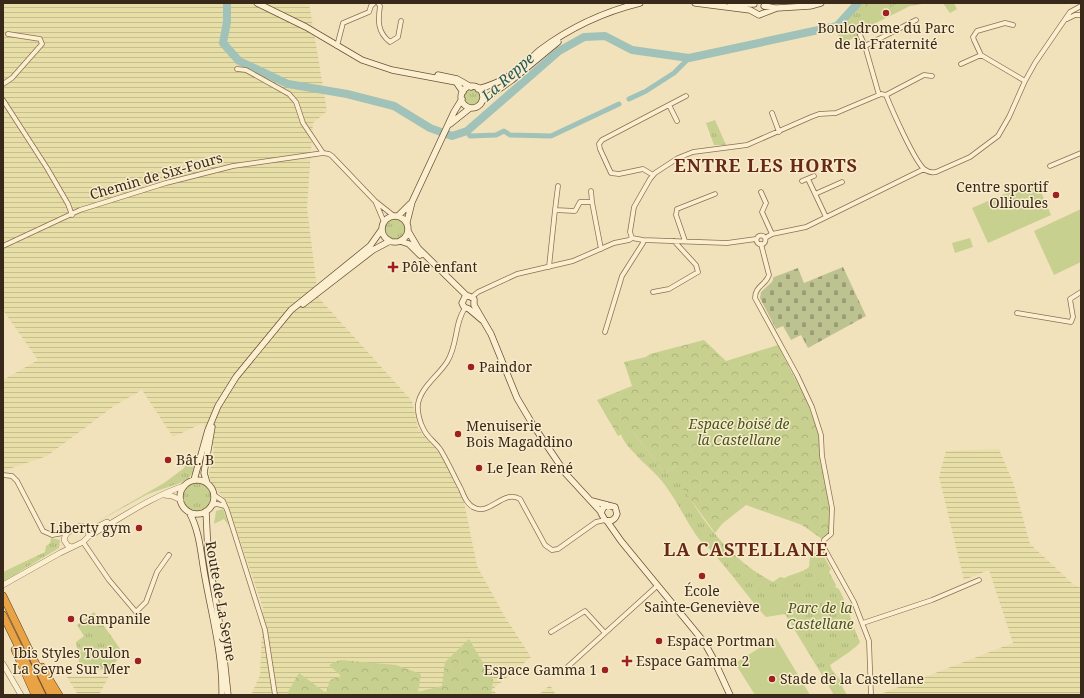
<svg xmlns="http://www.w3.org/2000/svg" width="1084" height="698" viewBox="0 0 1084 698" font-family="'Noto Serif',serif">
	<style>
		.farmland { fill: url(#farmland-rules) }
		.grass { fill: url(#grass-tufts) }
		.forest { fill: url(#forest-crowns) }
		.cemetery { fill: url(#cemetery-stones) }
		.pitch { fill: #c7d08f }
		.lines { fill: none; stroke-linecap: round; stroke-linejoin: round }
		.canal { stroke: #a0c2b8; stroke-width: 5 }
		.river { stroke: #a0c2b8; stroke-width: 8 }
		.minor-casing { stroke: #8a7154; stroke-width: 5.5 }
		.tertiary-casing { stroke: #8a7154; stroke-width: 6 }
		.secondary-casing { stroke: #6b5238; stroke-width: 7 }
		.motorway-casing { stroke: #573f29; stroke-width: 8 }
		.minor { stroke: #fcefcf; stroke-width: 4 }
		.tertiary { stroke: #fcefcf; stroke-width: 5 }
		.secondary { stroke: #fcefcf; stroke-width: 5.5 }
		.motorway { stroke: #e9a244; stroke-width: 7 }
		.poi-dot { fill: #9e201f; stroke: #f8eccc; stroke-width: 1.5 }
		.labels { text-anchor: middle; stroke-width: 3; stroke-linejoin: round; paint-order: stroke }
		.poi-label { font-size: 14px; fill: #38291a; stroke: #f8eccc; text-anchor: start }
		.street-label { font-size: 14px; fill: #38291a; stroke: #f8eccc }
		.park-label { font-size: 14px; font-style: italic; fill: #47561f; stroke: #f8eccc }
		.water-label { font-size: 15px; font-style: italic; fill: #285956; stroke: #f8eccc }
		.district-label { font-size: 18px; font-weight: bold; letter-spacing: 1px; fill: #682816; stroke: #f8eccc }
	</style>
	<defs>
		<pattern id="farmland-rules" width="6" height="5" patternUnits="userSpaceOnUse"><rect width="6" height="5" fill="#e7dea8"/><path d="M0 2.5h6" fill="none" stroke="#c7be90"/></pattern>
		<pattern id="grass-tufts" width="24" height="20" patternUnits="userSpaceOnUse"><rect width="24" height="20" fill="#c7d08f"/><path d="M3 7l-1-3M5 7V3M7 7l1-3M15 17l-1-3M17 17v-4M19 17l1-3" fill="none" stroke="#acb37b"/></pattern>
		<pattern id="forest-crowns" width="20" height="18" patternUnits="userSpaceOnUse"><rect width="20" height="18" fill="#c7d08f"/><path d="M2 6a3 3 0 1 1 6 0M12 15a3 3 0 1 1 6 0" fill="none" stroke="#acb37b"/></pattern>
		<pattern id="cemetery-stones" width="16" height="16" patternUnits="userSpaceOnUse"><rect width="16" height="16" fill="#bdc390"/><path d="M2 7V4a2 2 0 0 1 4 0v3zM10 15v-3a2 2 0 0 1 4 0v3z" fill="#9b9e75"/></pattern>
	</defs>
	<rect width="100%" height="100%" fill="#f1e2bc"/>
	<path class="farmland" d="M3,3H309L327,111L313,123L307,207L318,297L412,401L418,428L427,440L435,447L451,472L464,502L477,566L505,617L531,657L493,689L497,695H251L260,675L263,608L227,502L211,482L209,474L214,449L203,423L173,437L142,390L114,406L47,456L3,471V380L38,360L3,310Z
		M999,449L1014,485L1030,544L1073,584L1081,588V695H878L1013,643L989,570L964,580L939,477L946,451Z
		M109,676L99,695H78L67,677Z
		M550,685L556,695H538Z"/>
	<path class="grass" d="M863,3H928L910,6L862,30V34L841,44L836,28Z
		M943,3H954L957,9L950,13Z
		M461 97a11 11 0 1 1 22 0a11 11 0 1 1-22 0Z
		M715,120L726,145H714L706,123Z
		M382 229a13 13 0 1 1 26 0a13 13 0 1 1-26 0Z
		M626,432H633L664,472L675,467C693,512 729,560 773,582L780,577L785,578C793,573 802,573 809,567L810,556L812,553H822L831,569L829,572L836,585L835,587L839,589C848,606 852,625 860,642C858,647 836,661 830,665L832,670L844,685L842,686L847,695H834L785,614L766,617C755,606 712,547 703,544C687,525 677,499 661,480C652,469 624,447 621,434Z
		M196,452L193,472L189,478L180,483L148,494L93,524L164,483L183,469Z
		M180 497a17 17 0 1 1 34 0a17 17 0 1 1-34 0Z
		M223,509L229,526L224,519L214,524L216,511Z
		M51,538L60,540L59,548L4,581L3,572L45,552L46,546L50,543Z
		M94,612L121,650L114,667L111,669L91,670L79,662L76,642L84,636L77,625Z"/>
	<path class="forest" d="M704,340L726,361L778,345C790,371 806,396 815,423C825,457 828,494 831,529V533L822,539L802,525L746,505L722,524L715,533L683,489L675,467L664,472L633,432H626L618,436L597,400L632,386L624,362L646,357L650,354Z
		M469,639L493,680L491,695H287L288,692L299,673L326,693L330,680L341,676L329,665L340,660L396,665L421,674L418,692L442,686L445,662Z"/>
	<path class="cemetery" d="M843,267L866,316L808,348L801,335L791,340L783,326L776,329L760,298L761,292L772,282L774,277L798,268L804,283Z"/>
	<path class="pitch" d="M870,3H892L865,17L862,11Z
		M899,3H903L904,6L871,23L869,19Z
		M1036,180L1051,215L988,243L972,208Z
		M1081,209V262L1054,275L1034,231Z
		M970,238L973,247L955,253L952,243Z
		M767,595L777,605L772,610L762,600Z
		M776,638L810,695H755L735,663Z"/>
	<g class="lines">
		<path class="canal" d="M646,91L674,73L689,58
			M629,99L644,92
			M467,131L470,136L496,135L504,131L510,135L551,136L619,104"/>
		<path class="river" d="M227,3V22L223,43L239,61L288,84L347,94L394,106L430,128L452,136L467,131L559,51L584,37L605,36L632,50L689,58L837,26L858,3"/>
		<defs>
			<path id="minor" d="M378,3L380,6C378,20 377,32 390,42L398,37L401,21
				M1067,19L1075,15H1081
				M860,35L865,46L879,95
				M337,46L343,23L369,12L371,6L374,3
				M865,46L916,20
				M981,55L974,40L973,37L977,31L1005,23L1013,25
				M961,64L981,55L1025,81
				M237,69L246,70L289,94L296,102L303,123L323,153
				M3,84L12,78L42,44L40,39L8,34
				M886,95L924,75L932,76
				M3,100L47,168L68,204L72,215
				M669,105L677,121
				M772,113L779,132
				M1050,166L1081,153
				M653,175L643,169L619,174L611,173L600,149L599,144L602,140L686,96
				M808,179L826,217
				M802,181L814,176
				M591,191L592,202
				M761,192L766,203L762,212L772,234
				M815,194L842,182
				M376,203L384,222
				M555,210L558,186
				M756.5 240a4.5 4.5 0 1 1 9 0a4.5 4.5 0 1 1-9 0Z
				M632,238L643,240L727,243L756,239
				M765,238L772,234L806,227L924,169
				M629,240L632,238L630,232L634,207L650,179L655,173L678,158L693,152L747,145L811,117L819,114L836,113L881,94L886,95C892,110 914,160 924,169C928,172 932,173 936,172L970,157L998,136L1009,117L1025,81L1035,63L1070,12L1081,6
				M685,241L676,215L677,209L715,194
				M761,244L769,275C766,285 755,286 755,298L797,375L812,407L821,435L822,456L832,508L831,534L824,540L823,546L854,602L869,641L871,695
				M3,246L80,210L166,183L233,166L323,153L329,154L332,156L375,201L394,216
				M549,267L555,210L575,211L580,202H592L601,249
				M653,292L669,289L698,272L696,265L674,241
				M472,297L478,292L517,274L573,261L614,243L629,240
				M465,308C454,324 458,345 447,362C438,376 421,387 418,404C417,412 420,423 424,430C428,438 435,442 440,449C448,462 454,476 461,489C464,496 467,505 475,508C490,515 504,489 520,499L545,545L552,550L558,549L596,522L605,520
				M1017,313L1071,322L1073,317L1070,299L1081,292
				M605,332L622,276L643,243V240
				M3,475L12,476L17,481L43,531L52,535L69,532
				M214,495L223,501L227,510L265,630L275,695
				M212,505L217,504L225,506
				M83,542L109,580L136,612L146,602L157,572L169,555
				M863,623L932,600L979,580
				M551,632L585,611L605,633
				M563,671L657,586"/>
			<path id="tertiary" d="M164,495L172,496L181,500
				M85,528L97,527L107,522
				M72,547L68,546L64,540C65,532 74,527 82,526L88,531L89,536
				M3,585L60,553L83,542L89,536C120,519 150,497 184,486
				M3,664L21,695"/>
			<path id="secondary" d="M257,3L306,27L362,60L392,70L456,82L463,92
				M695,3L750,10L759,15L777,8L810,6L821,3
				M731,4H754
				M764,6L775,8
				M438,75L457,79L471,87
				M461 97a11 11 0 1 1 22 0a11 11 0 1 1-22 0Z
				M478,89C497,84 512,76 527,63C531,59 535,54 540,50C571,27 603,12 640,3
				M482,101L512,80L558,42
				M450,124L470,108
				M398,216L410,204
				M382 229a13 13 0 1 1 26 0a13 13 0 1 1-26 0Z
				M407,222L412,202L454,112L462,99
				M408,231L418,248L467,296
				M400,241L409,244L420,255
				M303,304L373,250L390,241
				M482,320L469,309L464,307L462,303L465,297L469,296L474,299V305L491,334L517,398L533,425L566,474L601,512
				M194,480L208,430L218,406L236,377L291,310L370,246L382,229
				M180 497a17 17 0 1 1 34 0a17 17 0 1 1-34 0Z
				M207,483L204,473L212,427
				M592,501L615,507L617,514C615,520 611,522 605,520L601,513L603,508L607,505
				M206,511L208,553L222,639L228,695
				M189,512C200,531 201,556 205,577C212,616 223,656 222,695
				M607,521L621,541L704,642L713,658L730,695"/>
			<path id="motorway" d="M3,596L51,695
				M3,615L42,695
				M15,650L35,695
				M42,667L59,695"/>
		</defs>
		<use href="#minor" class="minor-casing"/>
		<use href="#tertiary" class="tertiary-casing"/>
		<use href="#secondary" class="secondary-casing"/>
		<use href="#motorway" class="motorway-casing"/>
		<use href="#minor" class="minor"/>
		<use href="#tertiary" class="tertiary"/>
		<use href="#secondary" class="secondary"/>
		<use href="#motorway" class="motorway"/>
	</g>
	<g class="poi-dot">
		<circle cx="886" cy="13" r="4"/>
		<circle cx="1056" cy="195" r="4"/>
		<path d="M391 261h4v4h4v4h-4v4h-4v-4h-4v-4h4z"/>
		<circle cx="471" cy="367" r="4"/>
		<circle cx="458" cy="434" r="4"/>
		<circle cx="168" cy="460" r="4"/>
		<circle cx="479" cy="468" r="4"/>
		<circle cx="139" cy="528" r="4"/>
		<circle cx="702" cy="576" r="4"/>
		<circle cx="71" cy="619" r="4"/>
		<circle cx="659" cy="641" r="4"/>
		<circle cx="138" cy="661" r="4"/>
		<path d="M625 655h4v4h4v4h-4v4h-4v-4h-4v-4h4z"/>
		<circle cx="605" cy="670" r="4"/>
		<circle cx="772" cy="679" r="4"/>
	</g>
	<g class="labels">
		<g class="poi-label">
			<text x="886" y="33" text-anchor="middle">Boulodrome du Parc<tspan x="886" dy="16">de la Fraternité</tspan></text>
			<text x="1048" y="192" text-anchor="end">Centre sportif<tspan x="1048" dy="16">Ollioules</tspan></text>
			<text x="402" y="272">Pôle enfant</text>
			<text x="479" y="372">Paindor</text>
			<text x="466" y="431">Menuiserie<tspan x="466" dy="16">Bois Magaddino</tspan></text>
			<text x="176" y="465">Bât. B</text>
			<text x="487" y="473">Le Jean René</text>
			<text x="131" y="533" text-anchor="end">Liberty gym</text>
			<text x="702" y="596" text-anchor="middle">École<tspan x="702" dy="16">Sainte-Geneviève</tspan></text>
			<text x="79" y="624">Campanile</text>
			<text x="667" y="646">Espace Portman</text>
			<text x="130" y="658" text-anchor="end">Ibis Styles Toulon<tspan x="130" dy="16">La Seyne Sur Mer</tspan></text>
			<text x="636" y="666">Espace Gamma 2</text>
			<text x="597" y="675" text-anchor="end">Espace Gamma 1</text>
			<text x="780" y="684">Stade de la Castellane</text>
		</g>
		<g class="street-label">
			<text transform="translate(156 176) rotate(-16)" y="5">Chemin de Six-Fours</text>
			<text transform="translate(221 601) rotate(80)" y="5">Route de La Seyne</text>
		</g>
		<g class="park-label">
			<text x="739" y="429">Espace boisé de<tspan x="739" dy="16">la Castellane</tspan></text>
			<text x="820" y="613">Parc de la<tspan x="820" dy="16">Castellane</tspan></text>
		</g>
		<g class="water-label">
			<text transform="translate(508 77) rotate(-41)" y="5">La Reppe</text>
		</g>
		<g class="district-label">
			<text x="766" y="172">ENTRE LES HORTS</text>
			<text x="746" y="556">LA CASTELLANE</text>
		</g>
	</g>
	<rect width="1084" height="698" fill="none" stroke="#38291a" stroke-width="8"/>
</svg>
